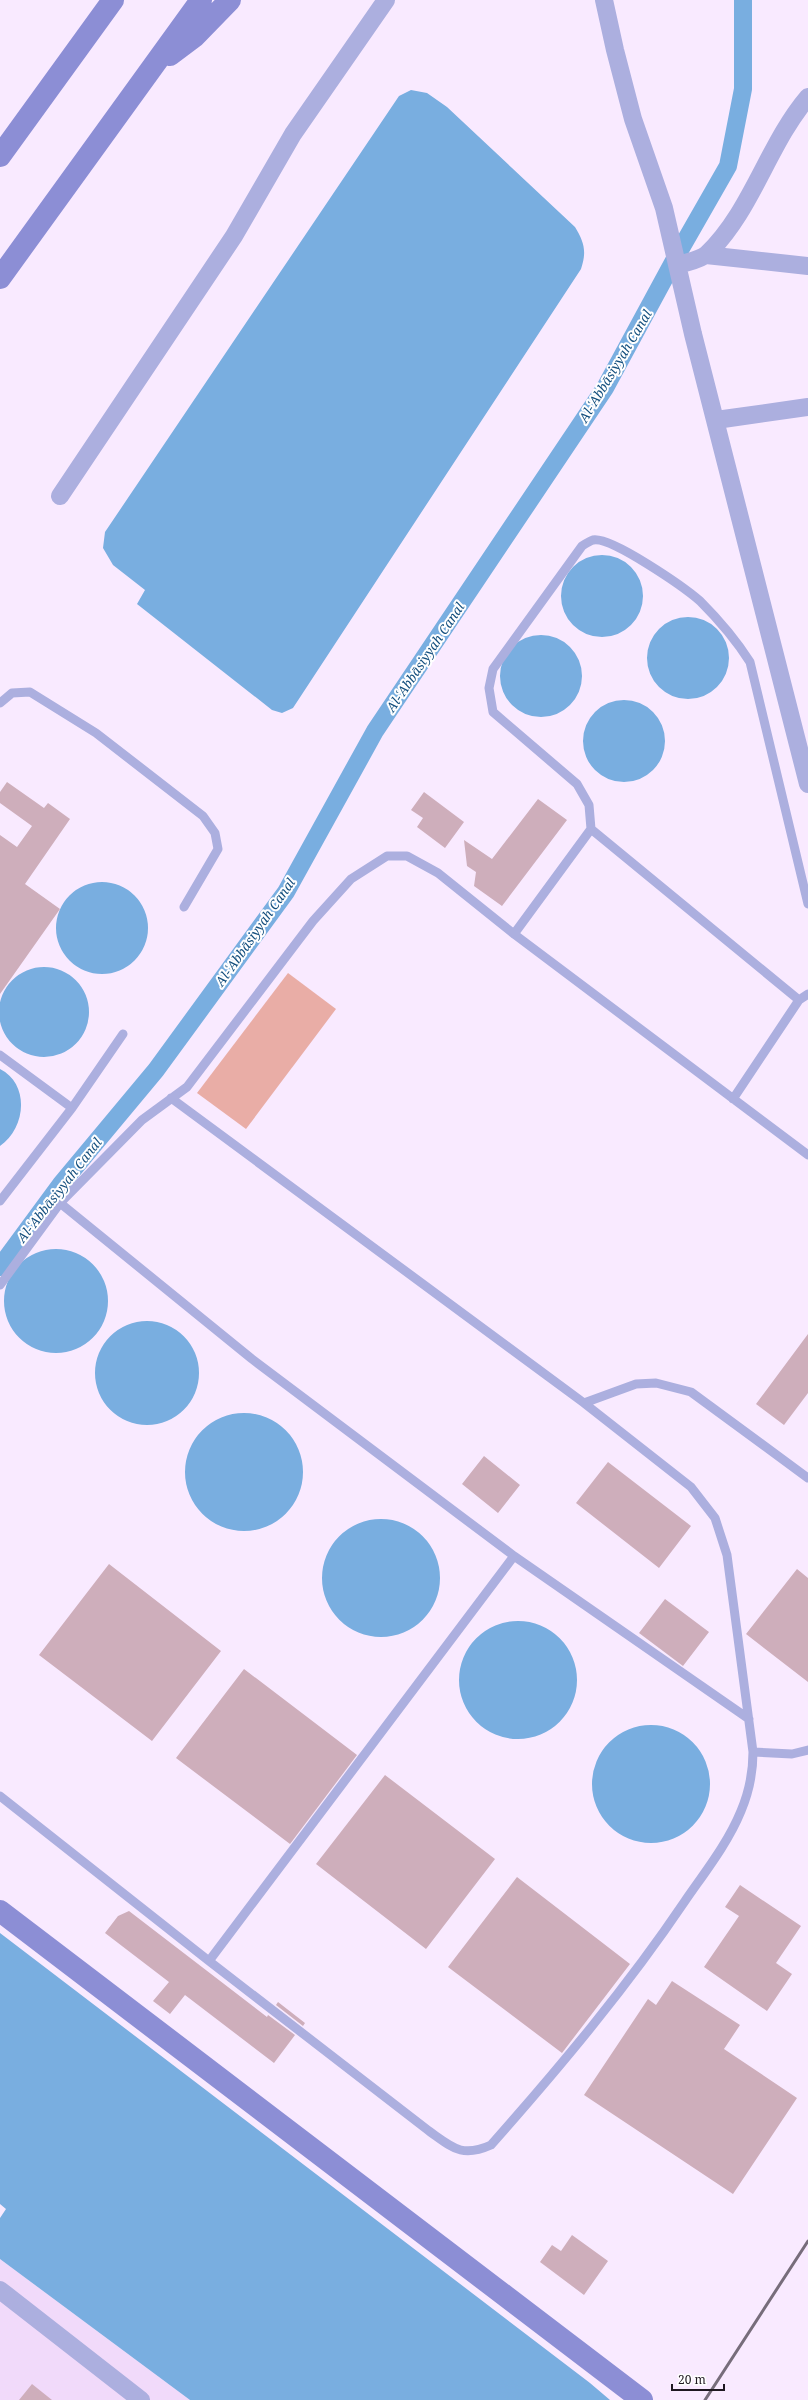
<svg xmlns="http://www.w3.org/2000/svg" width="808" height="2400" viewBox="0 0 808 2400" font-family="'Noto Serif',serif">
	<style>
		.built { fill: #f1dafa }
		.green { fill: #e9ada6 }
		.water { fill: #79aee0 }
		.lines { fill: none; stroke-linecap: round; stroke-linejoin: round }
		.canal { stroke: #79aee0; stroke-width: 18 }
		.building { fill: #ceaebb }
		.lane { stroke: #acafdf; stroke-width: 9 }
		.street { stroke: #acafdf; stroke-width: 18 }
		.secondary { stroke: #8c8ed5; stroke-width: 22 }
		.rail { stroke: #776d7b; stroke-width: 3 }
		.labels { text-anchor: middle; stroke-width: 4; stroke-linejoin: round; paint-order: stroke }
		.water-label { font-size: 13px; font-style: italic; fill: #144f7e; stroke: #fff }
	</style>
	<rect width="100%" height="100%" fill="#f9eaff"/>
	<path class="built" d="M0,2259L190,2400H0Z"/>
	<path class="green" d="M288,973L336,1009L246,1129L197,1093Z"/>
	<path class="water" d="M411,90L427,93L447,107L575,227C584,242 587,251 581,269L293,708L282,713L272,710L137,604L145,590L113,565L103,548L105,532L399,96Z
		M561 596a41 41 0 1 1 82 0a41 41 0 1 1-82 0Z
		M647 658a41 41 0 1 1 82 0a41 41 0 1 1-82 0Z
		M500 676a41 41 0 1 1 82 0a41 41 0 1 1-82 0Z
		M583 741a41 41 0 1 1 82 0a41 41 0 1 1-82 0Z
		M56 928a46 46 0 1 1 92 0a46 46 0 1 1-92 0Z
		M-1 1012a45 45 0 1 1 90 0a45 45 0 1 1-90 0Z
		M0,1069C31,1085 25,1129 0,1146Z
		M4 1301a52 52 0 1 1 104 0a52 52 0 1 1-104 0Z
		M95 1373a52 52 0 1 1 104 0a52 52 0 1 1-104 0Z
		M185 1472a59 59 0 1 1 118 0a59 59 0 1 1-118 0Z
		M322 1578a59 59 0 1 1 118 0a59 59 0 1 1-118 0Z
		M459 1680a59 59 0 1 1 118 0a59 59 0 1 1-118 0Z
		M592 1784a59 59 0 1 1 118 0a59 59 0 1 1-118 0Z
		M0,1933L590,2383L610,2400H190L0,2259V2218L6,2209L0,2204Z"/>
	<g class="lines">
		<path class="canal" d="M0,1267L61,1184L156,1070L286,892L375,731L605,388L676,257L728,166L743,89V0"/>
	</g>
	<path class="building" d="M7,782L44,808L48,803L70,819L25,884L60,909L0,994V835L17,847L32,826L0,803V792Z
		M424,792L464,822L445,848L417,827L423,818L411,810Z
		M538,799L567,820L502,906L474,886L476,872L467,866L464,840L492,859Z
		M808,1334V1393L784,1425L756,1404Z
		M484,1456L520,1485L498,1513L462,1484Z
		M608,1462L691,1526L659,1568L576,1503Z
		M109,1564L221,1651L152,1741L39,1655Z
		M797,1569L808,1578V1682L746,1634Z
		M665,1599L709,1632L683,1666L639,1633Z
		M244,1669L357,1755L290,1844L176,1758Z
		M385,1775L495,1859L426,1949L316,1864Z
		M517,1877L630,1964L562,2053L448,1967Z
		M740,1885L801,1926L776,1963L792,1974L767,2011L704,1967L739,1916L725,1907Z
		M129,1911L267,2017L268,2015L295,2035L274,2063L185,1995L170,2014L153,2001L169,1982L105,1933L118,1916Z
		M672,1981L740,2025L724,2049L797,2098L733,2194L584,2095L648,1999L656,2005Z
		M278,2002L305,2023L303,2026L276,2005Z
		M572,2235L608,2261L584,2295L540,2262L552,2245L561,2251Z
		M32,2384L52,2400H19Z"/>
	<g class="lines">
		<path class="lane" d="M0,703L12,693L30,692L96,733L203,816L215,833L218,849L184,907
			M591,829L799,1000
			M514,934L591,829L589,805L577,784L493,712L489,688L493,669L582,546C585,544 590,541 593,540C611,536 685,588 700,601C719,620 736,640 750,662L808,904
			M0,1055L72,1108L0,1201
			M733,1099L799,1000L808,994
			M72,1108L123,1034
			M60,1203L252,1359L514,1556L749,1719
			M0,1285L60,1203L142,1120L187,1087L313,921L351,879L387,856H407L438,873L514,934L808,1155
			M584,1403L636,1384L656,1383L691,1392L808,1478
			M753,1752L792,1754L808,1750
			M0,1796L209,1961L429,2131C453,2148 462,2158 491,2145C560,2067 627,1987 685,1901C705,1872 728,1843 741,1811C749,1792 753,1772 753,1752L727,1555L715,1518L691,1487L584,1403L171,1098
			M209,1961L514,1556"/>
		<path class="street" d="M604,0L615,50L633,119L664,208L693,334L808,784
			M706,255L808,266
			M679,265C687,262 700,260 707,254C752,211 768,144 808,97
			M716,420L808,407
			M60,496L234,236L293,134L386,0
			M0,2290L141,2400"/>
		<path class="secondary" d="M170,55L194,37L230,0
			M0,156L113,0
			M0,278L201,0
			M0,1911L642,2400"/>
		<path class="rail" d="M705,2400L808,2241"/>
	</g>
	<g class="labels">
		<g class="water-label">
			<text transform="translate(615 366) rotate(-59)" y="5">Al-ʿAbbāsiyyah Canal</text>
			<text transform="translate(425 657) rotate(-56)" y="5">Al-ʿAbbāsiyyah Canal</text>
			<text transform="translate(255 932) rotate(-55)" y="5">Al-ʿAbbāsiyyah Canal</text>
			<text transform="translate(59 1190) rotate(-52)" y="5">Al-ʿAbbāsiyyah Canal</text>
		</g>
	</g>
	<path d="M672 2384v6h52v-6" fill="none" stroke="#1f1821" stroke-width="2"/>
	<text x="678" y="2384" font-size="12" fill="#1f1821" stroke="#ffffff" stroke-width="3" paint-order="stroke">20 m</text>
</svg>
